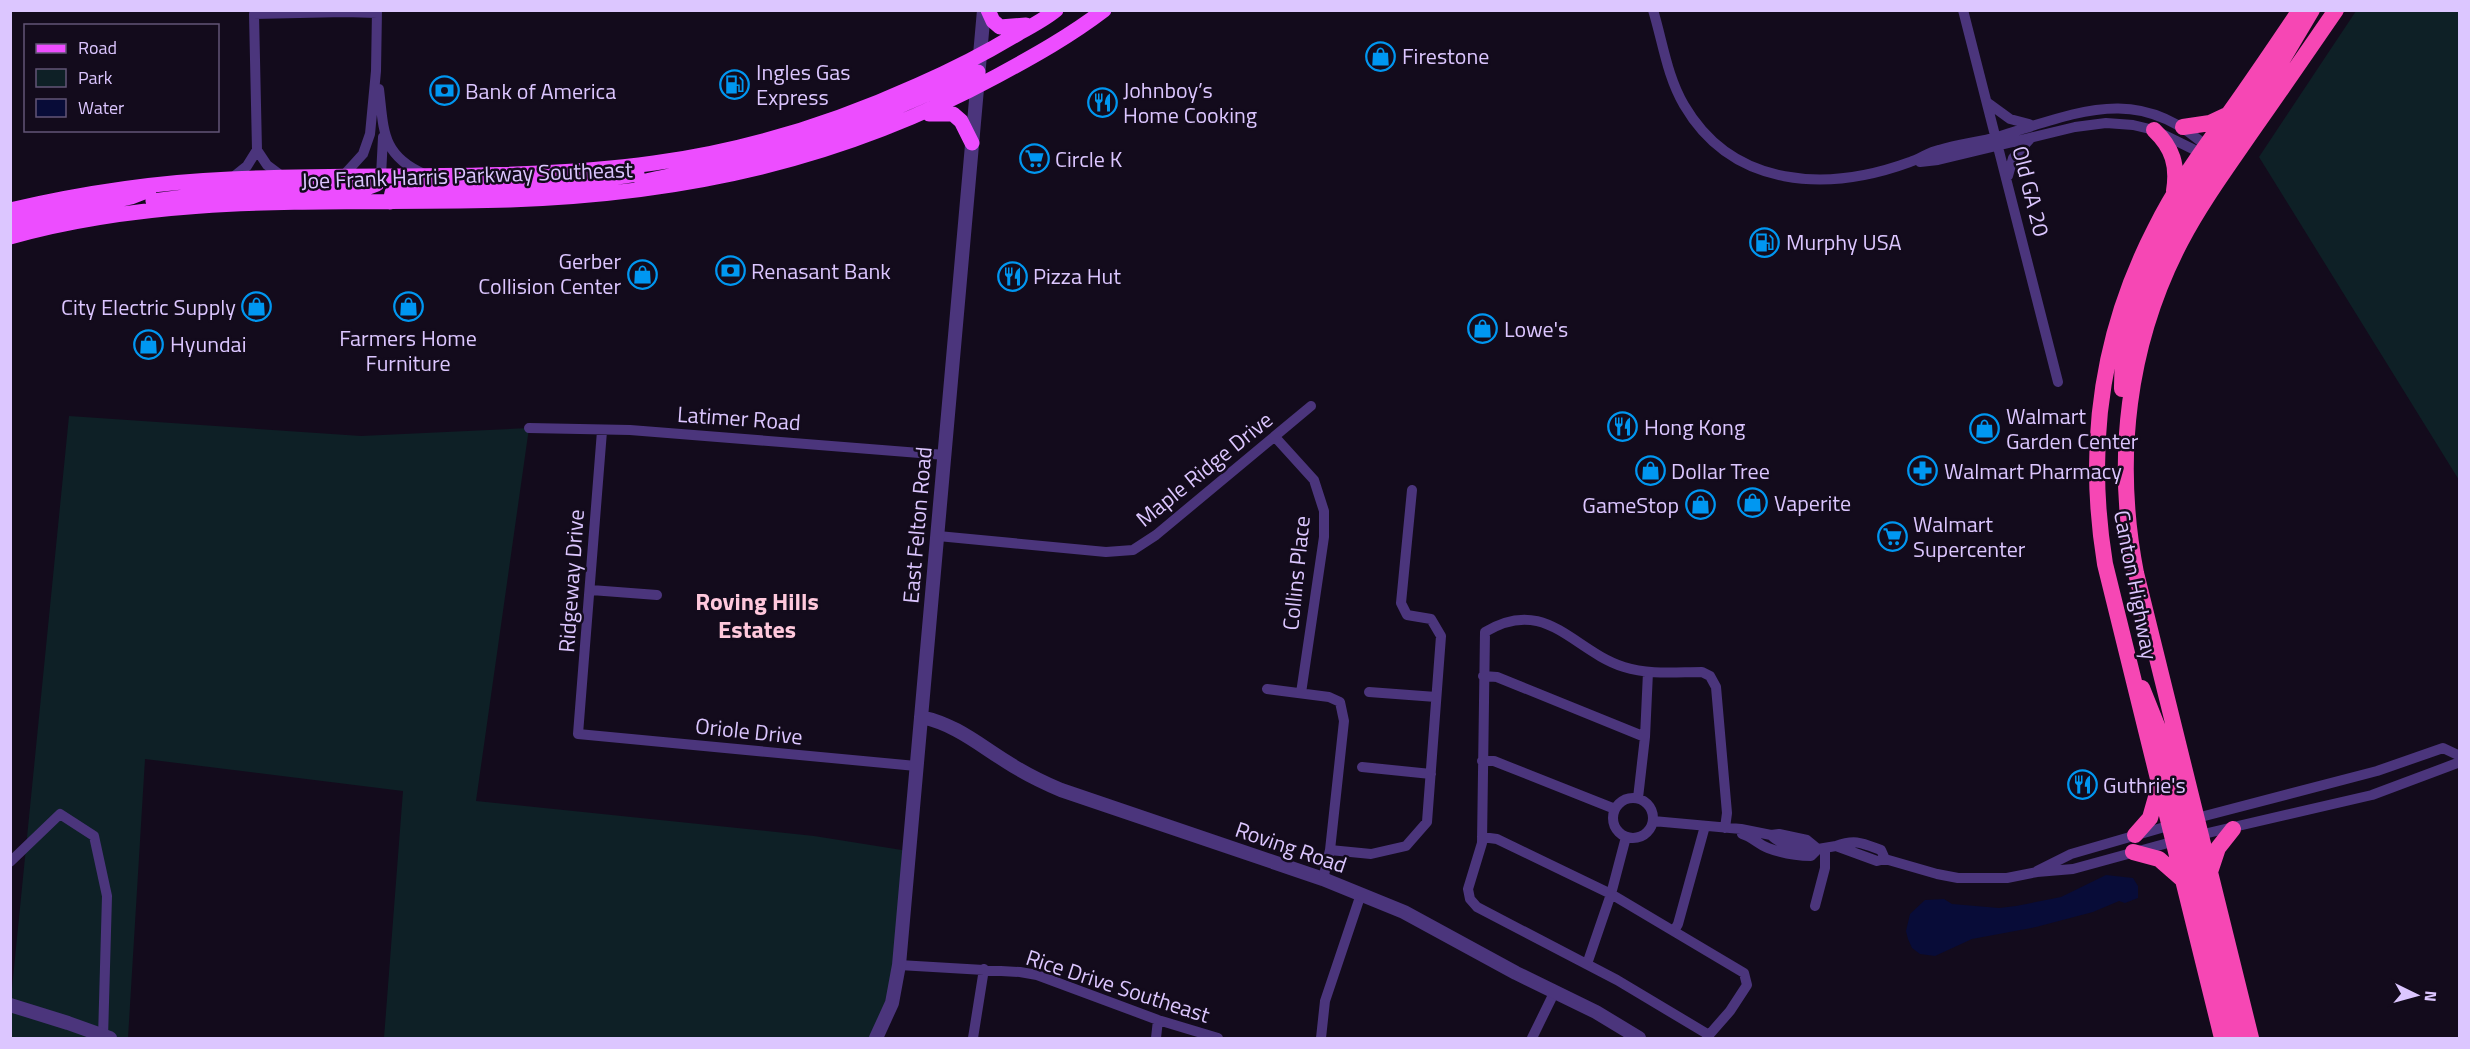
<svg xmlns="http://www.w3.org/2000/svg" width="2470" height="1049" viewBox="0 0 2470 1049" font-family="'Titillium Web',sans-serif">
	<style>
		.green { fill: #0e2026 }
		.water { fill: #080c38 }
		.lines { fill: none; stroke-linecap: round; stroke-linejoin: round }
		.minor { stroke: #4b357c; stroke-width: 10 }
		.tertiary { stroke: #4b357c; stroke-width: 14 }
		.primary { stroke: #ed4dff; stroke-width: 15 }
		.trunk { stroke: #f647b4; stroke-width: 16 }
		.labels { text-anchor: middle; stroke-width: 5; stroke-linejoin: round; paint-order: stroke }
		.poi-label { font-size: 22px; fill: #dcc6ff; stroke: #130b1c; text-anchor: start }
		.street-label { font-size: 22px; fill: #dcc6ff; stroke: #130b1c }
		.neighbourhood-label { font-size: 24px; font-weight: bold; fill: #ffc8dc; stroke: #130b1c }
	</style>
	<rect width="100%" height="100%" fill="#130b1c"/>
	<path class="green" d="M2356,11H2459V480L2259,157Z
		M69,416L361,436L529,428L476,801L814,836L908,851L899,965L873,1038H384L403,791L145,759L128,1038H11V998Z"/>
	<path class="water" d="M2106,875L2133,878L2138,886V898L2125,903L2119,901L2093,912L2036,927L1972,939L1935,956L1920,954L1912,948L1908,939L1906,931L1910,914L1925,900L1944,899L1952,904L1999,908L2016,906L2061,897Z"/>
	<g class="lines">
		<path class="minor" d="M1653,10C1663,43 1667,76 1684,105C1733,189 1828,192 1910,162C1920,159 1929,152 1939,150C1958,144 1978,142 1997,137C2077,113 2139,82 2209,149
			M1963,10L2058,382
			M379,89C384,130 381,155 424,174
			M1988,103L2010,119L2029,124
			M1920,162L1938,160L2075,127L2106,123L2133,125L2154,130L2205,155
			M343,176L363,154L370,134L376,71L377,10
			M381,176L383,137
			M2008,176L2013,158L2030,139
			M283,177L267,165L257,150L254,14L345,12L377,13
			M232,178L247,166L257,150
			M529,428L630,430L945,455
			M602,431L578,734L916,766
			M1275,437L1314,480L1324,511V537L1301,693
			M938,536L1106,552L1133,550L1156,535L1311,406
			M591,590L657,595
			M1483,676L1497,677L1645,737L1638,798
			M1267,689L1329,697L1340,702L1344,721L1330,850L1323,879
			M1369,692L1436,697
			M1645,737L1648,672
			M1482,761H1494L1615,809
			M1362,767L1431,774
			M1613 818a20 20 0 1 1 40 0a20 20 0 1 1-40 0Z
			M2193,819L2377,771L2443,748L2460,756
			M1653,821L1741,829L1771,835L1779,834L1807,840L1818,849L1836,846
			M1742,834C1752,837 1758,844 1768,848C1781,853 1796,856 1811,856L1818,849
			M1771,835C1779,844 1801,851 1812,846
			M2195,836L2372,795L2460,762
			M1482,837L1497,839L1611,894L1744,973L1747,985L1730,1011L1709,1035
			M1330,850L1371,854L1406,846L1427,822L1441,636L1431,619L1407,615L1401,603L1412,490
			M1885,859L1881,850C1862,843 1855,839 1836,846L1877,861L1885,859L1937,874L1958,878H2007L2037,872L2073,869L2179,840
			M10,862L60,814L94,836L107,896L103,1038
			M2037,871L2071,854L2175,824
			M1815,906L1825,868V848
			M1674,931L1678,924L1705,826
			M1587,964L1611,894L1626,837
			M899,965L1020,972L1037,975L1158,1020L1218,1038
			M973,1038L984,969
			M1156,1038L1158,1020
			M1321,1038L1325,1001L1361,894
			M1532,1038L1555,991
			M1707,1038L1709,1035L1617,980L1477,907L1470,899L1468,889L1482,843L1485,632C1546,595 1573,651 1624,667C1649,675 1676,672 1702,672L1710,676L1716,687L1727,813L1725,828"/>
		<path class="tertiary" d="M921,717C955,724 978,744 1007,762C1024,773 1042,782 1061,790L1323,879L1404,912L1516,973L1596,1012L1639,1038
			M10,1005L68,1023L110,1038
			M876,1038L892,1003L899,965L984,10"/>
		<path class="primary" d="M988,10L993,21L1000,27L1026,25
			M929,114H953L961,121L972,143
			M642,182C706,168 771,155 834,132C883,115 930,92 978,72
			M153,201L238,190L369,187L377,184L381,176
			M390,202L392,193L399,190L553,187L637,174
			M10,210C83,193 156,182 230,179C371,172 514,182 654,163C745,151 834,123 918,85C953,70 986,53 1019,33C1032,26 1045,19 1056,10
			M10,225L131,197L149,190
			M10,237C173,191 344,205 510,200C685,194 842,160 997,76C1034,56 1070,36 1104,10"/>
		<path class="trunk" d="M2183,127L2210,123L2227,115
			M2154,130C2173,148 2178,166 2174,191
			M2215,160L2269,82L2312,10
			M2122,389C2121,302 2172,226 2216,156
			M2142,688L2160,733L2238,1038
			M2135,835L2150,818L2158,790
			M2133,852L2159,859L2183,880
			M2210,872L2218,848L2233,829
			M2222,1038L2105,564C2086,448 2101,334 2155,229C2174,190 2200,154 2225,119C2251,83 2275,47 2300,10
			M2251,1038L2136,573C2114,460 2127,344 2181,241C2201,203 2226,169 2250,134C2279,93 2307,52 2336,10"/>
	</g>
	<defs>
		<symbol id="shop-ring" viewBox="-11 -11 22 22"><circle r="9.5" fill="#130b1c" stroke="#0097f1" stroke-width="1.5"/><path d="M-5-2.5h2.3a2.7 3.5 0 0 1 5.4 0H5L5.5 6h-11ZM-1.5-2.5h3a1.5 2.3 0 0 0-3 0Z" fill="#0097f1"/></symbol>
		<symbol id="fuel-ring" viewBox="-11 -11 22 22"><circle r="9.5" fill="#130b1c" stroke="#0097f1" stroke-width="1.5"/><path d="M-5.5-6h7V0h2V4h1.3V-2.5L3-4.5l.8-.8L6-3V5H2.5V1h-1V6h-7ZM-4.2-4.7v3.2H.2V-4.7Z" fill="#0097f1"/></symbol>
		<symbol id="bank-ring" viewBox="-11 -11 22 22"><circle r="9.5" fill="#130b1c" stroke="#0097f1" stroke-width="1.5"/><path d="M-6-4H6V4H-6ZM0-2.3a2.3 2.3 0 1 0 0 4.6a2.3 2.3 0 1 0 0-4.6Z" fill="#0097f1"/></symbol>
		<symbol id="restaurant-ring" viewBox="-11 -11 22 22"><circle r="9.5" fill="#130b1c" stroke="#0097f1" stroke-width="1.5"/><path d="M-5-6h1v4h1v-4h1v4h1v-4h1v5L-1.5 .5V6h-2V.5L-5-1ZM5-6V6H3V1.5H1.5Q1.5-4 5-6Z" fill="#0097f1"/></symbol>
		<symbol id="supermarket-ring" viewBox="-11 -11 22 22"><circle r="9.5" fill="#130b1c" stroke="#0097f1" stroke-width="1.5"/><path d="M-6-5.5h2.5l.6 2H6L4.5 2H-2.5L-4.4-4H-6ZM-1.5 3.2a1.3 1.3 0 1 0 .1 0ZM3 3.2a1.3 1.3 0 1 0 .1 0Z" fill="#0097f1"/></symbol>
		<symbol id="pharmacy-ring" viewBox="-11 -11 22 22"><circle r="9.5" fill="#130b1c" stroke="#0097f1" stroke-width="1.5"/><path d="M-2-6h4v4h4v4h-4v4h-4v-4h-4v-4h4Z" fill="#0097f1"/></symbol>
	</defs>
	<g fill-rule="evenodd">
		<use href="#shop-ring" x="1364" y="40" width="33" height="33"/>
		<use href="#fuel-ring" x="718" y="68" width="33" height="33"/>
		<use href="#bank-ring" x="428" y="74" width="33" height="33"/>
		<use href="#restaurant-ring" x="1086" y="86" width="33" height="33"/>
		<use href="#supermarket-ring" x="1018" y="142" width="33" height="33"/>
		<use href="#fuel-ring" x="1748" y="226" width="33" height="33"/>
		<use href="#bank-ring" x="714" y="254" width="33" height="33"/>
		<use href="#shop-ring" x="626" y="258" width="33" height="33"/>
		<use href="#restaurant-ring" x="996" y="260" width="33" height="33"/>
		<use href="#shop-ring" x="392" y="290" width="33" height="33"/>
		<use href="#shop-ring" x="240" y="290" width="33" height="33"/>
		<use href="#shop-ring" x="1466" y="312" width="33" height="33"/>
		<use href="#shop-ring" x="132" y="328" width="33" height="33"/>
		<use href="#restaurant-ring" x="1606" y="410" width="33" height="33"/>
		<use href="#shop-ring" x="1968" y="412" width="33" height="33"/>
		<use href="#shop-ring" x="1634" y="454" width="33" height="33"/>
		<use href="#pharmacy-ring" x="1906" y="454" width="33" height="33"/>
		<use href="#shop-ring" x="1736" y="486" width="33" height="33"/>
		<use href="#shop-ring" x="1684" y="488" width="33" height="33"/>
		<use href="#supermarket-ring" x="1876" y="520" width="33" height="33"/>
		<use href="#restaurant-ring" x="2066" y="768" width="33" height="33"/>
	</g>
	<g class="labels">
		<g class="poi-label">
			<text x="1402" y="64">Firestone</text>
			<text x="756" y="80">Ingles Gas<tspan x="756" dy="25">Express</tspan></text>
			<text x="1123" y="98">Johnboy’s<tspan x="1123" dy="25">Home Cooking</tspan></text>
			<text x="465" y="99">Bank of America</text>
			<text x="1055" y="167">Circle K</text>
			<text x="1786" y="250">Murphy USA</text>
			<text x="621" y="269" text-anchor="end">Gerber<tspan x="621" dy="25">Collision Center</tspan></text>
			<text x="751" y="279">Renasant Bank</text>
			<text x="1033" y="284">Pizza Hut</text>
			<text x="236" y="315" text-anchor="end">City Electric Supply</text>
			<text x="1504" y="337">Lowe's</text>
			<text x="408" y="346" text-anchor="middle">Farmers Home<tspan x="408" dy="25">Furniture</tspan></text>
			<text x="170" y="352">Hyundai</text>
			<text x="2006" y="424">Walmart<tspan x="2006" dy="25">Garden Center</tspan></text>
			<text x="1644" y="435">Hong Kong</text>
			<text x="1671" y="479">Dollar Tree</text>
			<text x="1944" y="479">Walmart Pharmacy</text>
			<text x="1774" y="511">Vaperite</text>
			<text x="1679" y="513" text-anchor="end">GameStop</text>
			<text x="1913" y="532">Walmart<tspan x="1913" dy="25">Supercenter</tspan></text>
			<text x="2103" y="793">Guthrie's</text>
		</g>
		<g class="street-label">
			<text transform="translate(467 175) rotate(-2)" y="8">Joe Frank Harris Parkway Southeast</text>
			<text transform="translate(2031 191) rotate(76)" y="8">Old GA 20</text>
			<text transform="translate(739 418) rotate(4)" y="8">Latimer Road</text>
			<text transform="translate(1204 469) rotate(-39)" y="8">Maple Ridge Drive</text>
			<text transform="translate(917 525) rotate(-85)" y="8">East Felton Road</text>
			<text transform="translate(1296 573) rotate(-84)" y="8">Collins Place</text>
			<text transform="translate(571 581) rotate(-86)" y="8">Ridgeway Drive</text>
			<text transform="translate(2136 585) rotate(79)" y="8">Canton Highway</text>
			<text transform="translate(749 731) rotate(6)" y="8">Oriole Drive</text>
			<text transform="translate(1291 847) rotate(19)" y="8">Roving Road</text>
			<text transform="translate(1118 986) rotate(18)" y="8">Rice Drive Southeast</text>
		</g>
		<g class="neighbourhood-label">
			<text x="757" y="610">Roving Hills<tspan x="757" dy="28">Estates</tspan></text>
		</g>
	</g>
	<rect width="2470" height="1049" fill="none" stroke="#dcc6ff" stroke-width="24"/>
	<rect x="24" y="24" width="195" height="108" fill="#130b1c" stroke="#635677" stroke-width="1.5"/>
	<rect x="36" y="44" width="30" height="9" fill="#ed4dff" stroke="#635677" stroke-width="1.5"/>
	<text x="78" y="54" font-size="18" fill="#dcc6ff">Road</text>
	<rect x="36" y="69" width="30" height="18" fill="#0e2026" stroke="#635677" stroke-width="1.5"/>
	<text x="78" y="84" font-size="18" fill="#dcc6ff">Park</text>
	<rect x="36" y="99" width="30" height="18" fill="#080c38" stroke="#635677" stroke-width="1.5"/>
	<text x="78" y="114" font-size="18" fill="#dcc6ff">Water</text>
	<g transform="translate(2416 995) rotate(95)" stroke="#130b1c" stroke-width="4.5" paint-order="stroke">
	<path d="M0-4.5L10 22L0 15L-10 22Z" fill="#dcc6ff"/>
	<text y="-9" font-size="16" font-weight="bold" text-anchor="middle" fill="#dcc6ff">N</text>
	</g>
</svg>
